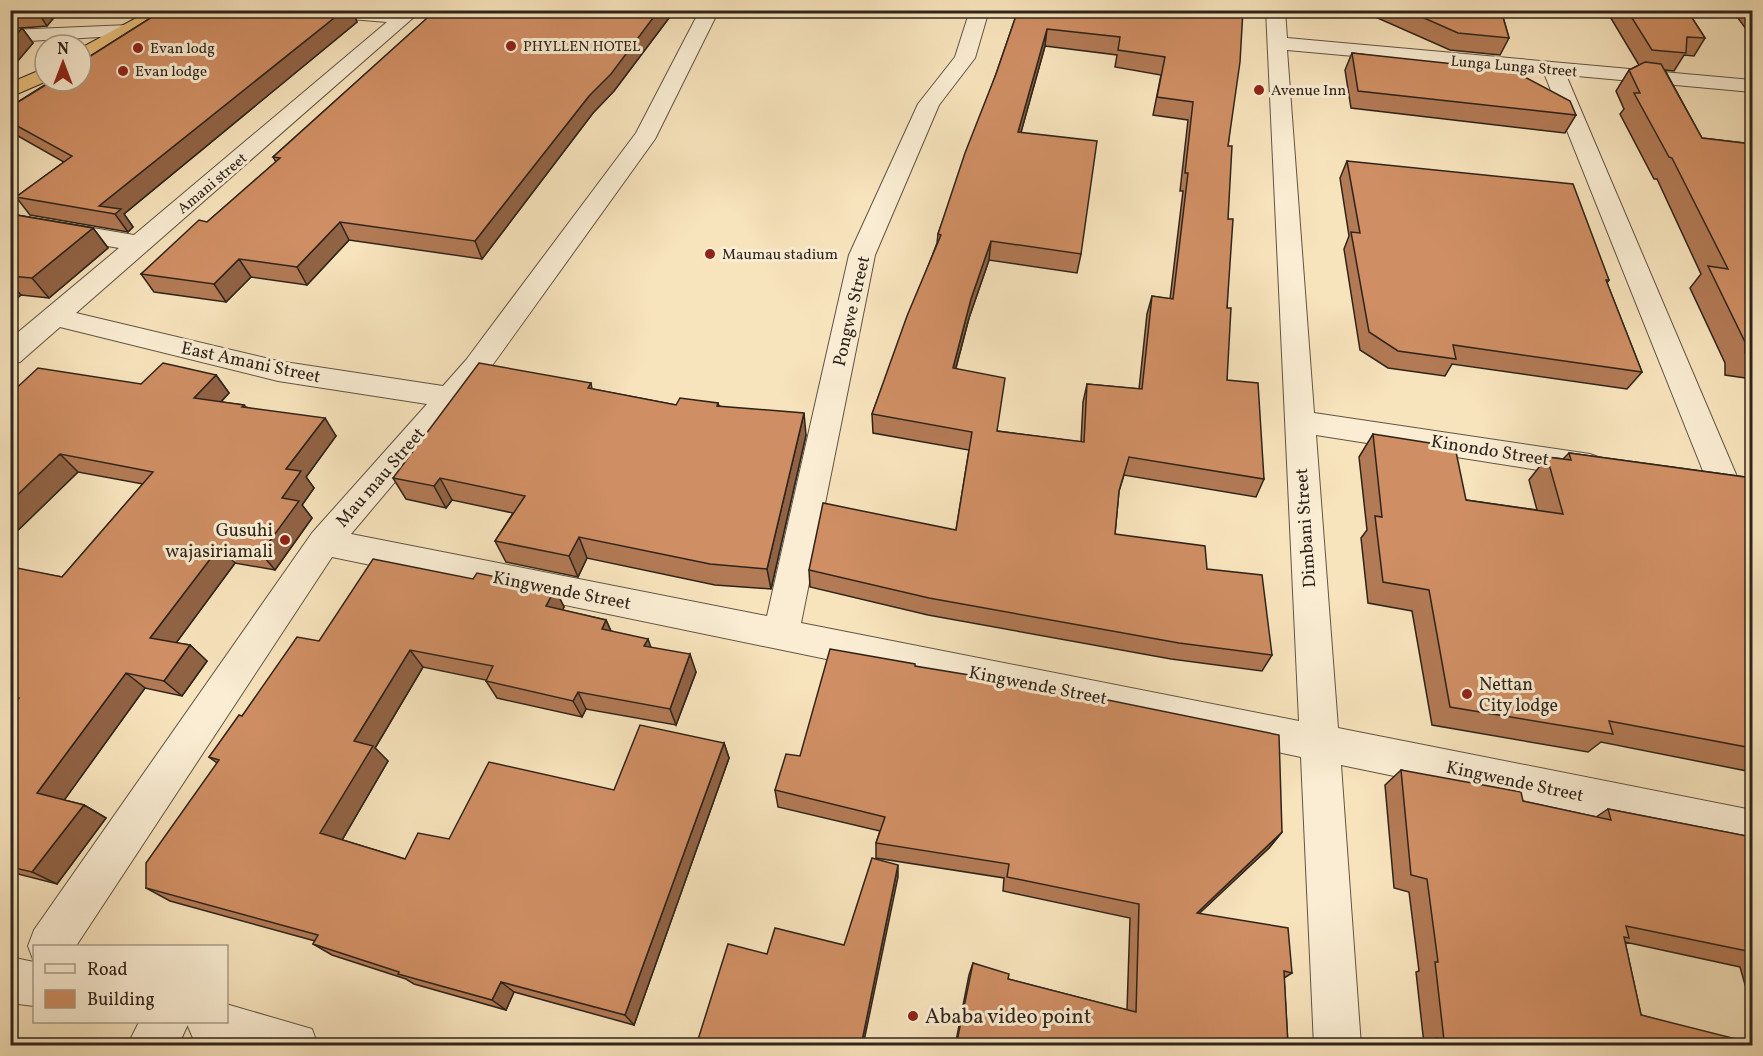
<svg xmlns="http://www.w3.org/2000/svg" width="1763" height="1056" viewBox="0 0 1763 1056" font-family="Vollkorn,serif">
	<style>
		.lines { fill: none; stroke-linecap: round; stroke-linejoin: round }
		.minor-casing { stroke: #615443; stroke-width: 2 }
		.tertiary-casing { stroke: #615443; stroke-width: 2 }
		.trunk-casing { stroke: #2f241b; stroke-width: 2 }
		.minor { fill: #faedd3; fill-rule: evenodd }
		.tertiary { fill: #faedd3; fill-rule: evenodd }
		.trunk { fill: #ecc27e; fill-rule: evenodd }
		.wall { fill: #b27a55; stroke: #2f241b; stroke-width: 1.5; fill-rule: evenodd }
		.shaded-wall { fill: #916345; stroke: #2f241b; stroke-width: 1.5 }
		.building { fill: #cf8e63; stroke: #2f241b; stroke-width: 1.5; fill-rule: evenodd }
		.poi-dot { fill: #8f2418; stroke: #faedd3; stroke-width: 2 }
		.labels { text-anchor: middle; stroke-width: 6; stroke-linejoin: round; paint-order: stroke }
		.far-poi-label { font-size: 15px; fill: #2f241b; stroke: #faedd3; text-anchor: start }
		.far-street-label { font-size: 15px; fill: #2f241b; stroke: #faedd3 }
		.street-label { font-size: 18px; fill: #2f241b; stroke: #faedd3 }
		.poi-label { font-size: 18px; fill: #2f241b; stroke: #faedd3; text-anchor: end }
		.near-poi-label { font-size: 21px; fill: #2f241b; stroke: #faedd3; text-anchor: start }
	</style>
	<rect width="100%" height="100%" fill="#f7e3bc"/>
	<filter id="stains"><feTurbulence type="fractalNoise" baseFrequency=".00333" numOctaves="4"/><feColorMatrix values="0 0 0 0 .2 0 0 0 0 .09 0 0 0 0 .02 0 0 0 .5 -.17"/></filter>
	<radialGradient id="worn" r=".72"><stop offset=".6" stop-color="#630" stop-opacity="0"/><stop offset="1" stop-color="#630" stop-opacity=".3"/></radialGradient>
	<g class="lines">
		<defs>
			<path id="minor" d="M305,10H422L76,313L278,361L443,386L466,360L636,133L700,10H719L655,139L486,374L351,534L767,616L849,255L918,104L955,57L970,10H989L975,58L939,105L875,255L801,623L1299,721L1266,10H1285L1287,38L1752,80V92L1566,75L1741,486L1736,495L1725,498L1714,495L1709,486L1544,73L1287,50L1314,413L1590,454L1601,458L1606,466L1601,474L1590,478L1316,435L1338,728L1752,810V850L1341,765L1361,1046H1314L1301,757L332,557L76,946H34V962L28,946L34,930L312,533L427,404L278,381L60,327L20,362L10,364V339L119,248L10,229V214L134,235L387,22L314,16L307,14Z
				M129,25L136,27L139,31L136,35L10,42V30Z
				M139,1022H189L178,1046H127Z"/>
			<path id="tertiary" d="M10,957L34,962V1006L10,1003Z
				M226,1004L312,1029L318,1046H210L193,1038L186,1022H226Z"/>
			<path id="trunk" d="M151,10H175L173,14L81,62V48Z
				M45,68V81H47L10,97V83Z"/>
		</defs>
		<use href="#minor" class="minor-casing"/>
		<use href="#tertiary" class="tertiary-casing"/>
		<use href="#trunk" class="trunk-casing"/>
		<use href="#minor" class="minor"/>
		<use href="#tertiary" class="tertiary"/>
		<use href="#trunk" class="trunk"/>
	</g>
	<path class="wall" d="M10,10H60L47,26L22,28L33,43L10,70Z
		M163,10H352L357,22L124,214L133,227L128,232L30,215L16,197L64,162L11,132L10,107Z
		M427,10H675L614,91L593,113L482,259L349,240L307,285L251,277L226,302L154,292L141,274L207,222L276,162L273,157L431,15Z
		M1018,10H1243L1228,146L1227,380L1264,479L1256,497L1124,475L1119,491L1115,534L1207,569L1272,655L1262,671L1171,659L928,615L810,587L809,570L956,530L969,450L873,433L872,414L937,243L938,234L996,74ZM1045,46L1117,55L1115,67L1161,75L1153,115L1188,120L1180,191H1183L1170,299L1152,296L1147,314L1139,389L1087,384L1083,402L1081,442L997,431L956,368L969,318L989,260L1077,273L1081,254L1021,132Z
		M1364,10H1501L1509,38L1500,55L1450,50L1364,12Z
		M1606,10H1687L1705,38L1694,56L1684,55L1674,71L1665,70L1702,138L1752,144V379L1725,375V363L1690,288L1701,274L1657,179H1654L1620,114L1624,109L1616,91L1629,70L1639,65Z
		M1732,10H1752V33H1749Z
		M1352,53L1521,75L1576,115L1565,133L1351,108L1345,70Z
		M1347,161L1609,280L1607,283L1642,372L1627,389L1452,364L1445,376L1388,368L1360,350L1344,249L1349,236L1340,178Z
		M10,214L93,228L108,248L49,298L21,295L10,304Z
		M216,375L229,393L221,402L244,405L246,407L336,436L306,477L314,488L302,505L312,518L275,570L235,563L176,643L190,645L207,661L182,696L145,688L64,800L84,805L106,818L57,884L10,872V709L15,703L10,701V568L62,577L143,484L78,472L10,538V394L141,384Z
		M591,383L592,389L676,405L718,403L719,406L806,435L771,589L715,585L587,558L578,577L506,562L495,541L513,513L452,500L446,508L406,499L393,478Z
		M1373,434L1466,500L1537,510L1529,480L1547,457L1563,459L1569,453L1752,478V772L1601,742L1588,752L1432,725L1412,611L1368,603L1361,538L1367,530L1359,457Z
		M473,579L555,589L564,607L562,610L606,620L611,631L651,648L696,672L676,725L586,709L582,717L497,698L486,681V680L423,667L375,748L388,761L342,840L405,859L449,839L614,790L724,743L729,758L634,1025L514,992L506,1010L414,984L406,979L332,955L313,944L315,941L170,901L146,888L217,763L209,757L242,716L319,641Z
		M915,666L1282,832L1269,848L1199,913L1292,973L1284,978L1288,1045L1291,1046H955L969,975L973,963L1008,979L1127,1010L1130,918L1003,891L1004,878L876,858V843L880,831L778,807L775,790L800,756Z
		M1401,770L1523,801L1596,817L1608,809L1752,837V1009L1740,967L1625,942L1641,1015L1752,1046H1419L1424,1044L1416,972L1419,971L1409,892L1394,888L1385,785Z"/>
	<path class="shaded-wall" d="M60,10L47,26L37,11V10Z
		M344,10H352L357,22L124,214L133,227L128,232L115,214L99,206Z
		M659,10H675L614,91L593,113L482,259L475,241L589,96Z
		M22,28L33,43L10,70V41Z
		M1047,29L1045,46L1016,150L1018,132Z
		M340,222L349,240L307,285L297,267Z
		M93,228L108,248L49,298L32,278Z
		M991,241L989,260L969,318L951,386L953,368L971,299Z
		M239,259L251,277L226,302L214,284Z
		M10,283L21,295L10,304Z
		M216,375L229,393L208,415L194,398Z
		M804,413L806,435L771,589L767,569Z
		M325,418L336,436L306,477L314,488L302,505L312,518L275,570L261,553L282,498L286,469Z
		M60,454L78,472L10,538V502Z
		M440,478L452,500L446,508L434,486Z
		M579,537L587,558L578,577L569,556Z
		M220,546L235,563L168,654L150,638Z
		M555,589L564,607L555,624L546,606Z
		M606,620L614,638L602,629Z
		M648,639L654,656L644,646Z
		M190,645L207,661L182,696L164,681Z
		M410,650L423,667L375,748L388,761L338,847L320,833L354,741Z
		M690,654L696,672L676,725L670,709Z
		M126,673L145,688L60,806L37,793Z
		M578,692L586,709L582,717L573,701Z
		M724,743L729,758L634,1025L625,1015Z
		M84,805L106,818L57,884L32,872Z
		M1282,832L1269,848L1186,926L1197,913Z
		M898,865V877L863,1046H861Z
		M501,982L514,992L506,1010L492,1000Z"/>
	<path class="building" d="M10,10H37L10,12Z
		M163,10H344L99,206L121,209L115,214L16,197L72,156L10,122V107L52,81H81V62Z
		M436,10H659L611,74L589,96L475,241L340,222L297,267L239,259L214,284L141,274L199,220L207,222L280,158L273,157Z
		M1018,10H1243L1240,62L1228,146H1232L1228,219H1233L1227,308H1231L1227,380L1258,383L1264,479L1129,457L1119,491L1115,534L1205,546L1207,569L1262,575L1272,655L1179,643L929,598L809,570L823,503L956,530L972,432L872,414L907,316L941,235L938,234L965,153L996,74ZM1047,29L1120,37L1118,50L1165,57L1157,97L1193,102L1185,173H1188L1173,299L1152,296L1142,389L1087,384L1084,442L997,431L1005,378L953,368L971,299L991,241L1081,254L1097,141L1018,132Z
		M1406,10H1501L1509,38L1458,33Z
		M1627,10H1687L1705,38L1687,37L1686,53L1652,50Z
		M10,28H22L10,41Z
		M1352,53L1519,71L1521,75L1570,101L1576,115L1358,91Z
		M1645,62L1661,64L1702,138L1752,144V354L1745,353V342L1708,266L1728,269L1672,158L1669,157L1634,93H1640L1629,70Z
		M1347,161L1573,184L1609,280H1606L1642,372L1453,345L1456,359L1398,351L1369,332L1351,232L1360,233Z
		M10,214L93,228L32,278L10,276Z
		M163,363L216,375L194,398L244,405L242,407L325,418L286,469L301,471L282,498L299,501L261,553L220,546L150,638L190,645L164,681L126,673L37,793L84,805L32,872L10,867V709L19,698L10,695V568L12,567L62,577L153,472L60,454L10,502V394L38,368L141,384Z
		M479,363L591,383L588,388L676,405L680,398L718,403L717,406L804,413L767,569L710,564L579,537L569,556L495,541L525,496L440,478L434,486L393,478Z
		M1373,434L1455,447L1466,500L1563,514L1547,457L1571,460L1569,453L1752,478V748L1609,721L1613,734L1450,707L1429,590L1383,582L1375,516L1382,517Z
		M373,559L473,579L477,573L555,589L546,606L606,620L602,629L648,639L644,646L690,654L670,709L578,692L573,701L486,681L493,666L410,650L354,741L373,746L320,833L405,859L418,833L449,839L489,762L614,790L640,725L724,743L625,1015L501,982L492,1000L398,974L399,972L313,944L318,935L146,888V863L219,760L209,757L239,715L242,716L297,637L319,641Z
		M830,649L915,664V666L1049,688L1279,735L1282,832L1197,913L1288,928L1292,973L1284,971L1288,1045L1291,1046H956L973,963L1009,974L1008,979L1136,1012L1139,904L1007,877L1009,864L876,843L885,817L775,790L786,754L800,756Z
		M1401,770L1521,792L1523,801L1611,820L1608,809L1752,837V952L1626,926L1629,938L1624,937L1641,1015L1752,1043V1046H1437L1436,1038L1444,1040L1435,962H1438L1427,879L1411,875Z
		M872,858L898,865L861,1046H696L728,944L767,954L775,928L844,945Z"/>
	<g class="poi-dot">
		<circle cx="511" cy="46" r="6"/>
		<circle cx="138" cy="48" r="6"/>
		<circle cx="123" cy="71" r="6"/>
		<circle cx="1259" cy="90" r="6"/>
		<circle cx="710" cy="254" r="6"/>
		<circle cx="285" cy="540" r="6"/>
		<circle cx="1467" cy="694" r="6"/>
		<circle cx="913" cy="1016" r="6"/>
	</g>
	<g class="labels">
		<g class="far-poi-label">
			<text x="523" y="51">PHYLLEN HOTEL</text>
			<text x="150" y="53">Evan lodg</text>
			<text x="135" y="76">Evan lodge</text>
			<text x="1271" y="95">Avenue Inn</text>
			<text x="722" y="259">Maumau stadium</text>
		</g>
		<g class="far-street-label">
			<text transform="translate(1514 66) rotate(5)" y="5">Lunga Lunga Street</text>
			<text transform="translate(212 183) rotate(-40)" y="5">Amani street</text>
		</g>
		<g class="street-label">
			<text transform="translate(851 311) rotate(-77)" y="6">Pongwe Street</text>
			<text transform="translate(251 362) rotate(12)" y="6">East Amani Street</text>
			<text transform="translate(1490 450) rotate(9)" y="6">Kinondo Street</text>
			<text transform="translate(380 477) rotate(-49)" y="6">Mau mau Street</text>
			<text transform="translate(1305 528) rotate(-94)" y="6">Dimbani Street</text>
			<text transform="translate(562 590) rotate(11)" y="6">Kingwende Street</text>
			<text transform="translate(1038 685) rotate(11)" y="6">Kingwende Street</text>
			<text transform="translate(1515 781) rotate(12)" y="6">Kingwende Street</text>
		</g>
		<g class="poi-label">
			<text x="273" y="536">Gusuhi<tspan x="273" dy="21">wajasiriamali</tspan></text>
			<text x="1479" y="690" text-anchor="start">Nettan<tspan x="1479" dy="21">City lodge</tspan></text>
		</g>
		<g class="near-poi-label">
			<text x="925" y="1023">Ababa video point</text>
		</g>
	</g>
	<rect width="1763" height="1056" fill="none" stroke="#f7e3bc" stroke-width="36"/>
	<rect x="12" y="12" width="1739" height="1032" fill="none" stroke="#2f241b" stroke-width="3"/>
	<rect x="18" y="18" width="1727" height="1020" fill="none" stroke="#2f241b" stroke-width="1.5"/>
	<rect x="33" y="945" width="195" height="78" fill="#faedd3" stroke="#a99d89" stroke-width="1.5"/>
	<rect x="45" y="964" width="30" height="9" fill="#faedd3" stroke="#a99d89" stroke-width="1.5"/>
	<text x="87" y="975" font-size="18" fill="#2f241b">Road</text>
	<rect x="45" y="990" width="30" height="18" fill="#cf8e63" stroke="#a99d89" stroke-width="1.5"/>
	<text x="87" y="1005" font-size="18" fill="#2f241b">Building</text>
	<g transform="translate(63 63)"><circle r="28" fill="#faedd3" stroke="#a99d89" stroke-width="1.5"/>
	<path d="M0-4.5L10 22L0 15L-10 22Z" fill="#8f2418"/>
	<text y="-9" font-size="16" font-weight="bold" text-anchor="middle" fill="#2f241b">N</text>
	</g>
	<rect width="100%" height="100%" filter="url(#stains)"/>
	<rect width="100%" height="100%" fill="url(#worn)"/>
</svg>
